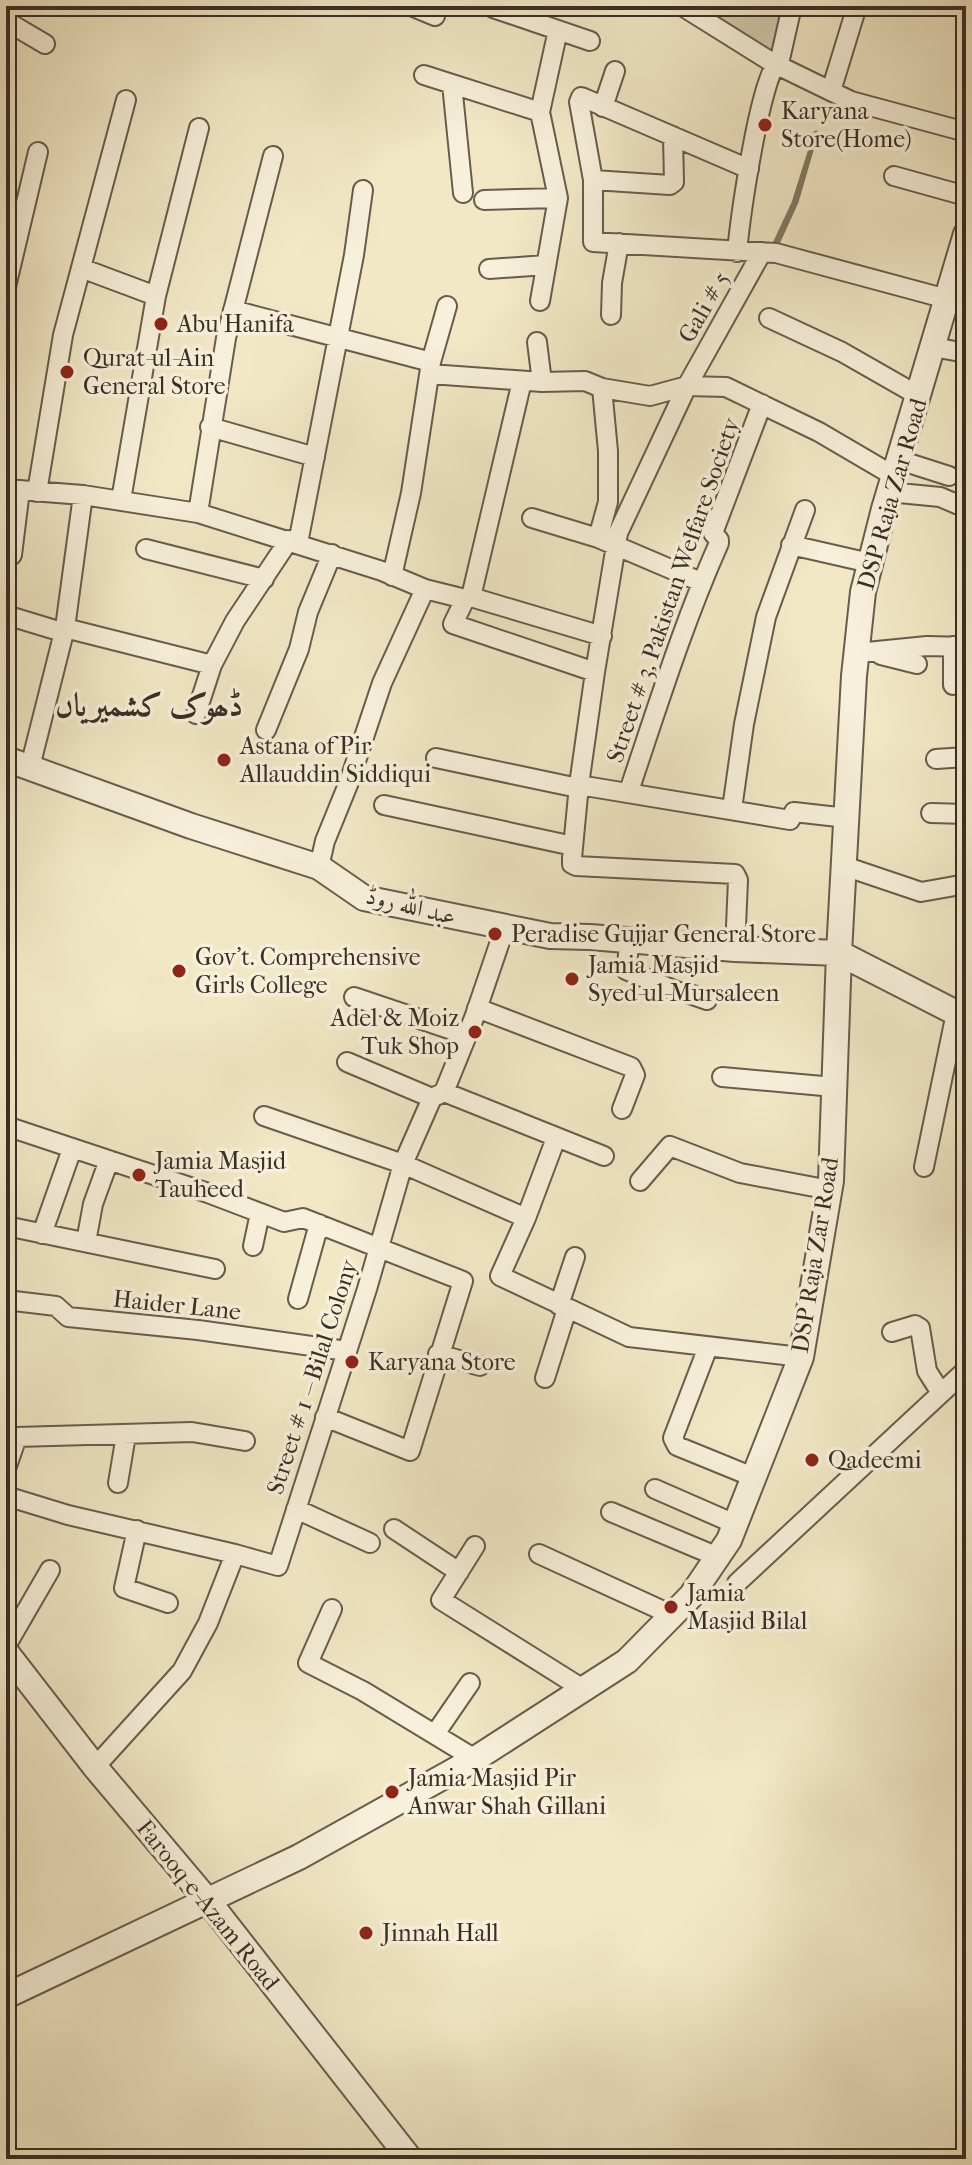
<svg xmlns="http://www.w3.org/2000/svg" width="972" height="2165" viewBox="0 0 972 2165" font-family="'IM FELL French Canon',Amiri,serif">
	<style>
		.green { fill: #d3c8ab; stroke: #867b68; stroke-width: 2 }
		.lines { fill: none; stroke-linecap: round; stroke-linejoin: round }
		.stream { stroke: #837865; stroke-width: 5 }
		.minor-casing { stroke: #685c4d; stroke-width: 22 }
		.tertiary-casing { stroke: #685c4d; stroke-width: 28 }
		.minor { stroke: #f7f0da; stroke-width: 18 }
		.tertiary { stroke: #f7f0da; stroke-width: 24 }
		.poi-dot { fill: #8f2418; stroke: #f7f0da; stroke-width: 3 }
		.labels { text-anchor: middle; stroke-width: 7; stroke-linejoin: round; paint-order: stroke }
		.poi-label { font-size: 24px; fill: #3a2e25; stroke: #f7f0da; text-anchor: start }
		.street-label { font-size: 24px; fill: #3a2e25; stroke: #f7f0da }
		.district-label { font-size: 32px; font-weight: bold; fill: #3a2e25; stroke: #f7f0da }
	</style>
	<rect width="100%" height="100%" fill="#f2e8c6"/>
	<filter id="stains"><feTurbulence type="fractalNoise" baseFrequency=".0025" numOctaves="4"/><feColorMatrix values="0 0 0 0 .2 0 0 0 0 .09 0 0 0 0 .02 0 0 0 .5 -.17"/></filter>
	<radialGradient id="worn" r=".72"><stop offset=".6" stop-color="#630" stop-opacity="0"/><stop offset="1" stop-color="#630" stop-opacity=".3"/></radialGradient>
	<path class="green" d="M692,6H787L774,59Z"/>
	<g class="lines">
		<path class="stream" d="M816,133L796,202L775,248H773L794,203Z"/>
		<defs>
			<path id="minor" d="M411,6L435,16L437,6
				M682,6L773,63L851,101L966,132
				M493,8L590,41
				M6,21L45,44
				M424,75L540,112
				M452,84L463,193
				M831,91L857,6
				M603,107L615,71
				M749,169L584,98L581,97L579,102L593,180V242L776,253L947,299
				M894,176L966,196
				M593,180L670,185L674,182L673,136
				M484,200L558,198
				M737,252C740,221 760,73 780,59L792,6
				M81,268L156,296
				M489,269L546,265
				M6,287L38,152
				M540,301L558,198L540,112L558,30
				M233,310L431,362
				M611,315L612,283L619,243
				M769,318L842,352L919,396
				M537,342L542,382
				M933,347L966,353
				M430,374L542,382L585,381L602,388L650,396L687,386L726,387L819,432L894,476
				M602,388L608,451V502L598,538L701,582
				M210,427L315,457
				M899,460L949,476
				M6,489L83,495L198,513L382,571L425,589L465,599L471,597L602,636
				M37,492L63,335L126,100
				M889,492L940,497L966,508
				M121,500L156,296L199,128
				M198,513L226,338L273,156
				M532,518L598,538
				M298,543L354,255L363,190
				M791,545L870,563
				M146,549L264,579
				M12,555L20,490
				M392,576L411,493L431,362L447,306
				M471,597L522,381
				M465,599L453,624L595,672
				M6,615L62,632
				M65,628L212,665
				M953,646V685
				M857,653L927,646L966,647
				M881,655L917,664
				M196,714L212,665L235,621L289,540
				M266,730L299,649L308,612L332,554
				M436,758L578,788
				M936,759L966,757
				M30,767L65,628L83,495
				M579,785L790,820L794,812L847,818
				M629,791C657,708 683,624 719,543V540L713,533L762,404
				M384,805L573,846
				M732,809L744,724L766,617L805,510
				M931,813L966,814
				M844,866L921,892L966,884
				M319,867L325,841L349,782L382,683L425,589
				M630,940L626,970L681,993L684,992L707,1000
				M735,949L738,880L735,874L576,866L572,864V858L579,785L595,672L618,533L687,386L762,252
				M354,997L467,1035
				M477,1008L631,1067L635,1075L622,1109
				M347,1062L432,1098
				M722,1077L834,1087
				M444,1092L604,1156
				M264,1116L403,1164L526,1218
				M6,1126L208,1193L284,1222L303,1218L463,1281L410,1451L325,1417
				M556,1138L526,1218L500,1276L629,1337L801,1357
				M924,1167L956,1013
				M640,1181L670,1146L740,1173L830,1190
				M6,1226L215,1269
				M42,1234L72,1149
				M86,1242L93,1204L109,1160
				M253,1246L260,1213
				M298,1299L319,1224
				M6,1300L56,1306L68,1317L198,1330L347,1351
				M559,1305L575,1257
				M892,1332L915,1325L920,1328L927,1371L941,1393
				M708,1347L673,1438L677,1446L753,1477
				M438,1354L480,1366
				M545,1378L567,1309
				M6,1469L17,1437L192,1432L245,1441
				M118,1483L126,1435
				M655,1489L735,1524
				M6,1496L68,1515L235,1554
				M296,1509L370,1543
				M611,1512L718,1557
				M394,1529L459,1572
				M137,1530L124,1588L168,1603
				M475,1546L441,1600L583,1689
				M539,1554L672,1615
				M737,1583L966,1370
				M332,1609L308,1663L363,1691L475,1759
				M6,1646L50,1570
				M435,1734L470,1683
				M95,1767L182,1671L208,1623L235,1554L278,1566L367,1289L403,1164L432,1098L444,1092L474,1018L505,927"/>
			<path id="tertiary" d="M6,759L191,826L319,867L364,898L550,936L590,937L735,949L839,953L966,1018
				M6,1652L95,1767L208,1901L410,2159
				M6,1996L299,1857L475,1759L627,1661L691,1596L729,1540L801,1357L831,1181L839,953L854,676L863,592L884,509L966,234"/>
		</defs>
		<use href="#minor" class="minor-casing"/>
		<use href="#tertiary" class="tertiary-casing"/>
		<use href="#minor" class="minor"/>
		<use href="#tertiary" class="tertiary"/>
	</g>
	<g class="poi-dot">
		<circle cx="765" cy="125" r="8"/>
		<circle cx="161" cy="324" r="8"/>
		<circle cx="67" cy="372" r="8"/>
		<circle cx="224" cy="760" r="8"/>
		<circle cx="495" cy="934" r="8"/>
		<circle cx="179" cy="971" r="8"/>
		<circle cx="572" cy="979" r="8"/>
		<circle cx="475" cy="1032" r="8"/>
		<circle cx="139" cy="1175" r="8"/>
		<circle cx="352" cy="1362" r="8"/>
		<circle cx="812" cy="1460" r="8"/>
		<circle cx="671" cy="1607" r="8"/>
		<circle cx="392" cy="1792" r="8"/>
		<circle cx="366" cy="1933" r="8"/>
	</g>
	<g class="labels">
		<g class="poi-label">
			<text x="781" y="119">Karyana<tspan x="781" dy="28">Store(Home)</tspan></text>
			<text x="177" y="332">Abu Hanifa</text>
			<text x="83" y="366">Qurat-ul-Ain<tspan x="83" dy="28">General Store</tspan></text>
			<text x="240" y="754">Astana of Pir<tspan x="240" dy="28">Allauddin Siddiqui</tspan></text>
			<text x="511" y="942">Peradise Gujjar General Store</text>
			<text x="195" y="965">Gov't. Comprehensive<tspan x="195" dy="28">Girls College</tspan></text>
			<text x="588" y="973">Jamia Masjid<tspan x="588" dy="28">Syed-ul-Mursaleen</tspan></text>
			<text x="459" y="1026" text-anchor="end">Adel &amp; Moiz<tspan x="459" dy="28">Tuk Shop</tspan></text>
			<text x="155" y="1169">Jamia Masjid<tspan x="155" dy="28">Tauheed</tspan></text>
			<text x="368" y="1370">Karyana Store</text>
			<text x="828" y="1468">Qadeemi</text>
			<text x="687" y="1601">Jamia<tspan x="687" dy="28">Masjid Bilal</tspan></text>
			<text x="408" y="1786">Jamia Masjid Pir<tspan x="408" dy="28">Anwar Shah Gillani</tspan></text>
			<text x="382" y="1941">Jinnah Hall</text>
		</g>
		<g class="street-label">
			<text transform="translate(704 307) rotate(-60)" y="8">Gali # 5</text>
			<text transform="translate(892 494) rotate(-74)" y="8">DSP Raja Zar Road</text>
			<text transform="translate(673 590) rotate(-71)" y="8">Street # 3, Pakistan Welfare Society</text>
			<text transform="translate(411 906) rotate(14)" y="8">عبد اللہ روڈ</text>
			<text transform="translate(815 1255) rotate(-81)" y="8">DSP Raja Zar Road</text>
			<text transform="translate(177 1305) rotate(6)" y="8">Haider Lane</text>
			<text transform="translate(312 1377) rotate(-72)" y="8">Street # 1 -- Bilal Colony</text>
			<text transform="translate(208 1905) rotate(51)" y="8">Farooq-e-Azam Road</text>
		</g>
		<g class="district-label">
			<text x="149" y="716">ڈھوک کشمیریاں</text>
		</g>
	</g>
	<rect width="972" height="2165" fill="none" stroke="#f2e8c6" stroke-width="32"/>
	<rect x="8" y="8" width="956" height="2149" fill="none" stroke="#3a2e25" stroke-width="4"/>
	<rect x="16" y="16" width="940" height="2133" fill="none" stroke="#3a2e25" stroke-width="2"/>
	<rect width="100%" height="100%" filter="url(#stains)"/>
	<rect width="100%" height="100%" fill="url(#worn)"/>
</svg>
